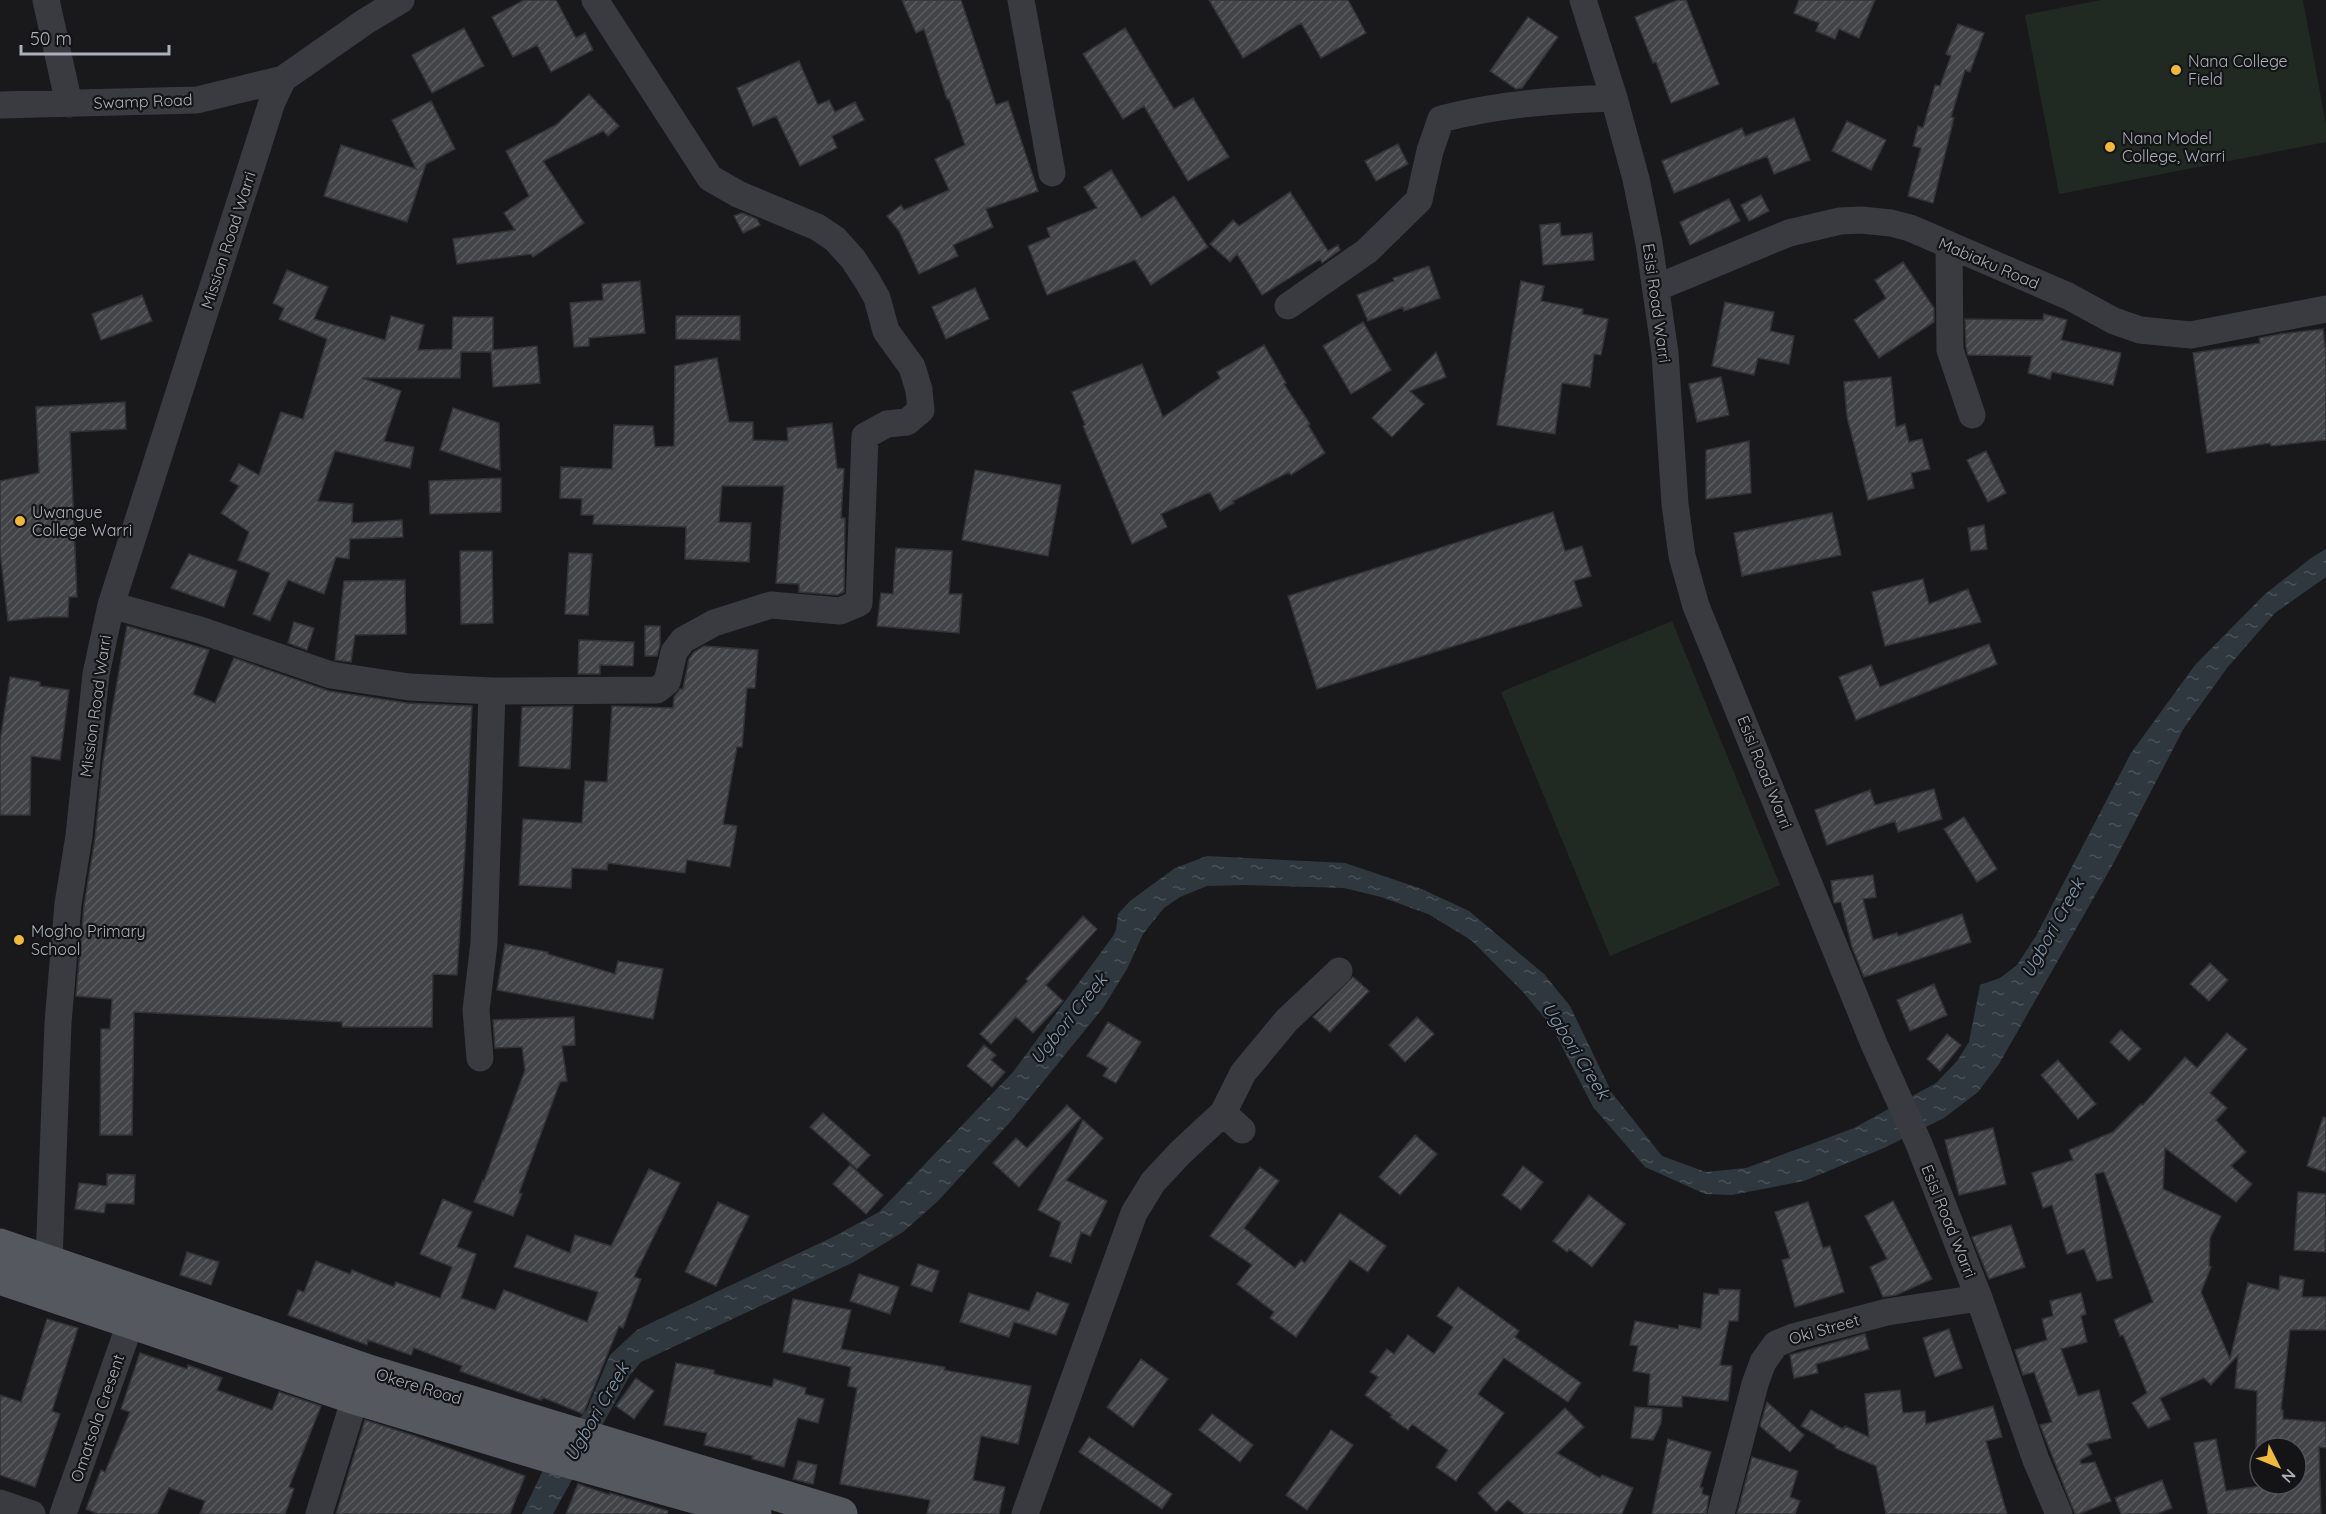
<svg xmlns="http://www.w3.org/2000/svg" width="2326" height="1514" viewBox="0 0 2326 1514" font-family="Quicksand,sans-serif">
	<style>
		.pitch { fill: #212a22 }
		.water { fill: url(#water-ripples) }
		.building { fill: url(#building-hatch); stroke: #333337; stroke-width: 1.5 }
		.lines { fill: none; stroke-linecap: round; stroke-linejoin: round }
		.minor { stroke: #3a3b40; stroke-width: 27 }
		.major { stroke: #56585f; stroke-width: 33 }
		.poi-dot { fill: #efb83e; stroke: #141416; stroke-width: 2 }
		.labels { text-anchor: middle; stroke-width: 4.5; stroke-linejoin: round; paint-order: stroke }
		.poi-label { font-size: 16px; fill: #acb0bb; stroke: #141416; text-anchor: start }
		.street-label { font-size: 16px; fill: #acb0bb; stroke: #141416 }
		.water-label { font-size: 18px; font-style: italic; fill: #849db4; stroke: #141416 }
	</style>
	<defs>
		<pattern id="water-ripples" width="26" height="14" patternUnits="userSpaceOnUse" patternTransform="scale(1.5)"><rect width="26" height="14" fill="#2f383f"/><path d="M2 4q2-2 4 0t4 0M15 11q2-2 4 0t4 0" fill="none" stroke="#4a5259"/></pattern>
		<pattern id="building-hatch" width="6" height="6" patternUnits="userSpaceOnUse" patternTransform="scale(1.5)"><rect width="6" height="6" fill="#434448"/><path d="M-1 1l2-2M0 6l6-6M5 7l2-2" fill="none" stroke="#5b5c60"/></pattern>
	</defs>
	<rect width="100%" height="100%" fill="#19191b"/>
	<path class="pitch" d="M2101,0H2303L2326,125V142L2059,194L2025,15Z
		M1672,621L1780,885L1610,956L1501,692Z"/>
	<path class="water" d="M2326,549V577L2275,613L2227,668L2184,728L2113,864L1999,1064L1978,1092L1944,1118L1884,1148L1804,1181L1732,1195L1705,1194L1645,1167L1593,1107L1552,1027L1523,992L1471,940L1428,914L1381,897L1344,888L1244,885L1207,886L1180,897L1164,908L1143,934L1127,969L1103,1008L1012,1120L938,1201L903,1232L854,1262L641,1362L630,1375L553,1514H522L545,1466L587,1409L610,1355L637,1330L653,1322L833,1237L879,1212L1013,1072L1113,936L1116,930L1118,914L1130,901L1175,868L1207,856L1345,863L1422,889L1469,911L1544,974L1570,1006L1612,1093L1662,1156L1706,1172L1746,1168L1854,1128L1936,1083L1957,1061L1969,1042L1980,985L2000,978L2017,965L2036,936L2131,753L2195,665L2264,595L2311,558Z"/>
	<path class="building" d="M524,0H556L576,38L585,33L593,50L551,72L537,45L513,57L492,17Z
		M902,0H961L996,105L1008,101L1038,191L986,209L993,227L953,245L958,256L919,274L899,231L887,216L901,205L904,210L949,190L935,159L965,145L949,99H947L924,29L916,33Z
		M1209,0H1348L1366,33L1321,58L1301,23L1243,58Z
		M1678,0H1686L1719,84L1671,103L1656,62L1653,63L1635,17Z
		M1799,0H1875L1859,38L1839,29L1835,39L1816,31L1819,23L1794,13Z
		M1528,17L1558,37L1522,88L1516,89L1490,71Z
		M1958,24L1984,33L1970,72L1965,70L1951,117L1954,118L1933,203L1908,196L1921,148L1913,146L1918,126L1923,128L1935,85L1940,86L1951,56L1946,54Z
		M464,28L484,66L432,93L412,55Z
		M1125,28L1174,109L1193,98L1229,157L1188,181L1144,106L1123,119L1083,54Z
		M799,61L818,105L829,100L835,112L855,102L864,120L832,136L837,148L800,166L776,116L753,126L737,88Z
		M589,94L619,126L608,136L603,131L543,161L584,223L533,257L531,254L457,264L453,239L515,230L504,213L529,196L506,151L556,125Z
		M431,101L455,149L426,164L407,222L324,196L341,145L416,169L392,120Z
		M1794,118L1810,160L1774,174L1767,156L1674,193L1662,161L1742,128L1745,136Z
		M1847,121L1886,140L1871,170L1832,151Z
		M1398,144L1408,164L1376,181L1365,161Z
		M1111,170L1141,218L1174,196L1208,247L1151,285L1135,260L1047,295L1028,246L1050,237L1047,228L1097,208L1084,187Z
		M1290,192L1328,251L1338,245L1340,250L1322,263L1320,259L1262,295L1237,254L1230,262L1210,244L1233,220L1239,226Z
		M1761,195L1769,211L1749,221L1741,205Z
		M1729,199L1740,221L1690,245L1680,222Z
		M742,213L757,219L760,225L743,233L734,216Z
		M1560,223L1561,236L1592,233L1594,260L1543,265L1540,225Z
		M1903,262L1934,308V322L1879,358L1854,320L1886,298L1875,280Z
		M1429,266L1440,298L1404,311L1403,307L1368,321L1357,295L1394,281L1393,278Z
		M287,270L328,287L314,319L385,340L391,316L424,325L418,350L452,349L453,317H493V350L537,346L540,383L493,387L491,352H461L460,378H362L401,391L384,441L414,447L410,468L335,451L318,501L353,504L352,523L402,520L403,537L350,539L349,559L336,557L324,594L288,580L270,621L253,614L270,573L238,560L249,532L221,513L239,486L230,481L239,464L259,475L281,412L303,419L327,339L279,319L284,308L273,303Z
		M640,281L645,333L589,338V346L574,347L570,303L603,300L602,284Z
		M1521,281L1544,286L1541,301L1583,309L1582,314L1608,319L1601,355L1594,354L1590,387L1562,383L1555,434L1497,425Z
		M975,288L989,319L946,339L932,307Z
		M142,295L152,321L101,340L92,314Z
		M1725,302L1774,312L1770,331L1794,336L1789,364L1758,358L1754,375L1712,366Z
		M2044,314L2067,320L2061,340L2121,353L2113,385L2052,372L2050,379L2028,373L2032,356L1968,355L1966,347L1965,319L2043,320Z
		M676,316H740V340L676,339Z
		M1363,322L1391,370L1351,394L1323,346Z
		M2323,329L2326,355V440L2271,446L2270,443L2207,453L2193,353L2260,343L2259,338L2280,334Z
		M1264,345L1286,383L1284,384L1310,424L1308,425L1325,453L1291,475L1289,472L1233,501L1234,503L1220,511L1210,492L1161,514L1167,527L1132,544L1083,426L1085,425L1072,392L1142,364L1163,417L1220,378L1217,372Z
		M1436,352L1446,377L1410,391L1424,404L1392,437L1372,418Z
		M717,358L729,422H753V440L788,441L787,428L832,423L837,468L844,469L841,518H845L844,592L837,595L799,592V584L776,583L784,486H722L719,522L751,523L749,562L685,559L686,527L593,524L594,515H581L582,499L560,498L561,467L612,469L614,425L653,426L655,447L674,446L675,366Z
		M1721,377L1729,415L1697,422L1689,384Z
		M1891,377L1896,427L1905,424L1909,442L1922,439L1930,469L1911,473L1914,488L1868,500L1847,417L1844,382Z
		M125,402L126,429L70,432L77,597H69L68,617H47L8,621L0,551V481L39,473L36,407Z
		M453,408L499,423L500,470L440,450Z
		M1749,441L1751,493L1706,499V450Z
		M1986,451L2006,493L1988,502L1967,460Z
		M975,470L1061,485L1048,556L962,540Z
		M501,478V512L430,514L429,481Z
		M1553,512L1565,551L1582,546L1591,576L1574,581L1582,606L1317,689L1288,596Z
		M1832,513L1841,555L1742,576L1734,533Z
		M1984,525L1987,549L1971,551L1968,528Z
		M896,548L952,551L949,594H962L959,633L877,626L881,593L893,594Z
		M460,551H492L493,623L461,624Z
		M569,553L592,554L588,615L565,614Z
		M189,554L237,571L224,607L171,588Z
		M1923,579L1929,604L1968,589L1981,622L1885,646L1872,592Z
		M405,580L406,634L355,635L351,662L335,660L344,581Z
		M294,622L314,628L307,650L288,643Z
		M127,626L209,650L193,694L215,703L234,658L329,691L407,703L472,706L465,851L457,975L433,974L432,1027H342V1022L134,1012L132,1135H100L101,1029H110L112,999L76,996L84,906L95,838L103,761Z
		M645,626H660V645L657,656H645Z
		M579,640L634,642L633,666L600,665V674H578Z
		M1989,644L1997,664L1856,720L1839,677L1871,665L1880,687Z
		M704,646L758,650L755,688H747L742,747H737L723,824L737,826L730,867L687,860L685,873L608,863L607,870L572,868L571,888L519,885L523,819L582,823L585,781L607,782L612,706L673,708L674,697L680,689H683L689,659L694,652Z
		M10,677L40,682V686L69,690L60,760L31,756L30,815H0V741Z
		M573,706L570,769L519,766L522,707Z
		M1934,789L1942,819L1898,832L1895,821L1827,845L1815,810L1870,790L1875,805Z
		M1964,817L1997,869L1977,882L1944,829Z
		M1873,875L1876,897L1863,899L1873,940L1897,933L1898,936L1962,914L1971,942L1864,977L1852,947L1841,902L1834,903L1831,881Z
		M1083,916L1097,929L1046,985L1063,1001L1033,1033L1016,1017L991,1044L980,1034L1028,981L1026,979Z
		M505,944L548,952V954L615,974L618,961L663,969L653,1019L497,990Z
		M2210,963L2228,980L2209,1001L2190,984Z
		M1353,977L1369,991L1330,1032L1313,1017Z
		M1934,984L1947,1015L1910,1031L1897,1000Z
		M574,1017L575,1045L562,1046L567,1081L560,1082L519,1193L522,1194L513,1216L474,1202L483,1180L484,1181L525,1070L522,1047L495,1048L493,1020Z
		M1417,1017L1434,1034L1405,1062L1389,1045Z
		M1108,1022L1141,1042L1116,1083L1103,1076L1108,1068L1087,1056Z
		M2121,1030L2141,1049L2129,1061L2110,1042Z
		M2227,1033L2247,1049L2210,1093L2227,1108L2216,1120L2246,1152L2231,1166L2252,1184L2236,1202L2165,1148L2163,1189L2221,1216L2210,1238L2209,1266L2211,1267L2201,1292L2230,1359L2248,1283L2279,1290L2280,1276L2304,1280L2302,1297H2326V1330H2290L2281,1410H2283V1419L2326,1422V1448L2319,1447L2321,1514H2208L2194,1443L2216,1439L2226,1491L2274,1484H2296V1448H2256L2257,1391L2235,1388L2238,1355L2211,1385L2204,1378L2160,1398L2170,1419L2148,1428L2132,1403L2147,1393L2123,1335L2120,1336L2114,1320L2153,1302L2104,1172L2095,1174L2112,1278L2097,1281L2084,1249L2067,1254L2052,1205L2043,1208L2032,1173L2073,1160L2069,1150L2113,1132L2141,1104L2143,1105L2185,1057L2197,1068Z
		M1947,1034L1961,1045L1940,1071L1927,1059Z
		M984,1045L996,1055L991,1060L1005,1072L992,1087L967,1066Z
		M2058,1060L2096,1104L2078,1119L2041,1075Z
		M1067,1105L1081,1118L1019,1187L993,1163L1016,1138L1027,1148Z
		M823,1113L870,1155L857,1169L810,1127Z
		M2323,1117L2326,1118V1172L2307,1166Z
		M1083,1120L1103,1138L1066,1180L1107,1201L1090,1236L1081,1232L1071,1263L1050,1256L1061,1222L1038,1210Z
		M1993,1128L2006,1184L1959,1195L1945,1140Z
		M1415,1135L1437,1154L1400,1195L1379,1177Z
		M850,1165L883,1195L866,1214L833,1184Z
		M1523,1166L1543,1182L1521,1210L1502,1195Z
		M1260,1167L1279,1181L1244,1228L1295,1268L1301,1260L1305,1263L1340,1213L1386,1246L1368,1272L1350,1260L1296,1337L1270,1318L1274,1312L1237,1284L1252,1265L1210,1236Z
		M649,1169L680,1183L634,1277L641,1279L623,1328L619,1326L583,1414L542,1397L541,1400L460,1371L462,1366L414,1348L411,1355L368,1340L367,1345L288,1315L298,1290L304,1292L316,1261L350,1274L352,1270L394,1287L396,1282L440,1298L452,1267L420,1254L443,1199L472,1212L457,1247L476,1254L461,1298L495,1310L504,1290L587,1322L598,1292L514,1267L527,1235L570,1253L575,1235L611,1246Z
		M107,1174L135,1175L134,1204L106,1203L104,1213L75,1209L79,1183L107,1186Z
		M2298,1192L2326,1194L2325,1252L2294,1250Z
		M1589,1195L1625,1224L1592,1267L1569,1249L1567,1252L1553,1241Z
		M1893,1201L1932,1279L1896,1295L1883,1297L1870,1267L1887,1259L1865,1216Z
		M718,1202L749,1216L716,1286L685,1272Z
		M1808,1202L1823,1248L1830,1246L1844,1292L1795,1307L1782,1260L1790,1258L1775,1212Z
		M2011,1225L2025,1267L1989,1279L1972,1237Z
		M187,1252L219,1262L211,1285L180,1275Z
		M918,1264L939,1271L932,1292L911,1285Z
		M859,1274L899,1287L890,1314L850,1301Z
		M1458,1287L1519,1331L1515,1337L1581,1383L1568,1402L1504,1358L1478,1394L1504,1413L1456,1481L1436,1467L1448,1450L1412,1424L1408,1430L1390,1417L1392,1415L1365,1395L1378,1377L1370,1372L1387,1349L1394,1354L1408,1335L1434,1354L1453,1327L1437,1316Z
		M1719,1289L1740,1290L1738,1321H1729L1720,1365L1732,1366L1728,1401L1682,1396V1407L1648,1405L1650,1374L1633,1371L1638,1346L1630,1345L1635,1321L1678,1329L1679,1325L1701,1329L1704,1293L1719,1295Z
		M1037,1292L1069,1304L1056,1335L1014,1322L1009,1337L960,1322L969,1293L1029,1311Z
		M2081,1293L2086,1314L2081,1316L2087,1342L2061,1349L2078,1396L2099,1390L2111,1438L2087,1444L2092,1454L2080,1460L2081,1464L2095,1462L2111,1501L2079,1514H2075L2040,1425L2052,1422L2034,1372L2023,1375L2015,1350L2047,1340L2042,1319L2053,1316L2050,1301Z
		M793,1299L851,1310L841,1349L945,1367L944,1370L1031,1386L1018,1444L981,1436L973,1480L1005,1487L999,1514H927L930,1500L840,1484L857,1388L848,1386L851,1367L783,1352Z
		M47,1319L78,1328L52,1411L60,1414L35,1487L0,1475V1395L21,1402Z
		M1949,1329L1962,1368L1935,1377L1923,1338Z
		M1865,1334L1869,1349L1816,1364L1818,1373L1794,1378L1790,1355Z
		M140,1353L187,1369L188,1365L222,1378L217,1390L272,1410L279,1392L321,1406L289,1487L294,1489L285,1514H200L205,1501L169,1488L157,1514H98L86,1509L101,1470L105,1472L130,1412L121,1409Z
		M1141,1359L1168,1379L1133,1427L1107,1407Z
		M676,1363L714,1370V1374L772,1387L774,1379L806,1388L805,1394L824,1399L818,1423L798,1418L784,1467L752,1459L753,1456L704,1445L707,1433L664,1425Z
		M636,1378L654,1391L634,1419L616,1406Z
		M1900,1390L1903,1413L1925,1411L1926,1424L1993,1406L2002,1437L1986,1441L2007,1514H1886L1876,1466L1835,1448L1836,1446L1801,1426L1811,1410L1843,1429L1845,1426L1869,1437L1865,1394Z
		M1767,1402L1804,1435L1790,1452L1760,1426Z
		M1635,1407L1662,1409L1661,1423L1653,1440L1631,1438Z
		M1565,1408L1584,1427L1557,1453L1600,1478L1602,1475L1633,1488L1622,1514H1525L1508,1500L1496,1512L1478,1493Z
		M1212,1414L1253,1445L1240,1462L1199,1430Z
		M365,1420L415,1436L525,1476L510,1514H336Z
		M1331,1430L1353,1445L1307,1510L1286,1495Z
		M1089,1437L1172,1494L1162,1509L1079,1452Z
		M1668,1439L1711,1452L1700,1487L1703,1488L1702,1494L1709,1496L1706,1514H1652Z
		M1752,1457L1798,1471L1790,1497L1800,1501L1795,1514H1737Z
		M798,1461L817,1465L813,1484L793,1479Z
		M2162,1480L2172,1508L2156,1514H2121L2115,1498Z
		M578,1484L610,1495V1493L668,1511L667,1514H566Z"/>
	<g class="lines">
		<path class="minor" d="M46,0L69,104
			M1021,0L1052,173
			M1583,0L1614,98L1636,179L1649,243L1665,353L1675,504L1682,556L1696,606L1874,1044L1919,1144L1979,1298L2036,1460L2059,1514
			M0,105L197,100L283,79
			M1949,246L1950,350L1972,415
			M1656,288L1789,233L1840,221L1861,220L1891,223L1910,228L2068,296L2114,321L2140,330L2191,335L2326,309
			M1288,306L1367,251L1419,200L1430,151L1441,119C1499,104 1555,100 1614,98
			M111,605L200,630L331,675L409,687L492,691L657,690L667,682L674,652L683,640L714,623L771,605L840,611L859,603L865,436L887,424L907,422L921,410L919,390L912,367L886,331L877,298L868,282L853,259L835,239L817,227L738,194L710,178L595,0
			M480,1058L476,1010L484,943L492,691
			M1223,1113L1243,1073L1287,1020L1339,971
			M49,1261L58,1023L68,904L79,836L96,674L111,605L272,102L283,79L366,21L401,0
			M0,1503L32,1514
			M63,1514L131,1321
			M319,1514L355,1398
			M1025,1514L1134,1213L1153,1182L1180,1153L1223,1113L1242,1130
			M1721,1514L1755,1384L1763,1362L1776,1344L1793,1337L1887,1312L1979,1298"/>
		<path class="major" d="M0,1245L372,1372L841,1514
			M0,1278L355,1398L545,1455L755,1514"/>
	</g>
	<g class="poi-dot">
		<circle cx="2176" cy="70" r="6"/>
		<circle cx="2110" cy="147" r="6"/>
		<circle cx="20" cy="521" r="6"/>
		<circle cx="19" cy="940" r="6"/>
	</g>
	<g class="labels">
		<g class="poi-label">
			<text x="2188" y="67">Nana College<tspan x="2188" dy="18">Field</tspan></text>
			<text x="2122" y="144">Nana Model<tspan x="2122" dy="18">College, Warri</tspan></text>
			<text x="32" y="518">Uwangue<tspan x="32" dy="18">College Warri</tspan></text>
			<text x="31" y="937">Mogho Primary<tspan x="31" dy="18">School</tspan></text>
		</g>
		<g class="street-label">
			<text transform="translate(143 101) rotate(-2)" y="6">Swamp Road</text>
			<text transform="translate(228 240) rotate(-72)" y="6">Mission Road Warri</text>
			<text transform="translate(1989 263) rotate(23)" y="6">Mabiaku Road</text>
			<text transform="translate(1657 303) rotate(82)" y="6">Esisi Road Warri</text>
			<text transform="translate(95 706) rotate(-82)" y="6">Mission Road Warri</text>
			<text transform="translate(1765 772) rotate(68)" y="6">Esisi Road Warri</text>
			<text transform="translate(1949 1221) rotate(68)" y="6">Esisi Road Warri</text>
			<text transform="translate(1824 1329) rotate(-16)" y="6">Oki Street</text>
			<text transform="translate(419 1386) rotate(17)" y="6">Okere Road</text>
			<text transform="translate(97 1418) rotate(-71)" y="6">Omatsola Cresent</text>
		</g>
		<g class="water-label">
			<text transform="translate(2053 928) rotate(-61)" y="6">Ugbori Creek</text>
			<text transform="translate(1069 1019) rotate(-51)" y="6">Ugbori Creek</text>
			<text transform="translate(1576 1051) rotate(58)" y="6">Ugbori Creek</text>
			<text transform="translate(597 1412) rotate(-60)" y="6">Ugbori Creek</text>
		</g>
	</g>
	<g transform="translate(2278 1466) rotate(133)"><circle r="28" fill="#141416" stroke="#515258" stroke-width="1.5"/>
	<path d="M0-4.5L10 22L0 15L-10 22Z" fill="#efb83e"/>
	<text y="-9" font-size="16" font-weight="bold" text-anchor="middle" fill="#acb0bb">N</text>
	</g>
	<path d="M21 45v9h148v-9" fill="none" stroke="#acb0bb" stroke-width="3"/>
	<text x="30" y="45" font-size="18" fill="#acb0bb" stroke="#141416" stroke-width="4.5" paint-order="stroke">50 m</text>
</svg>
